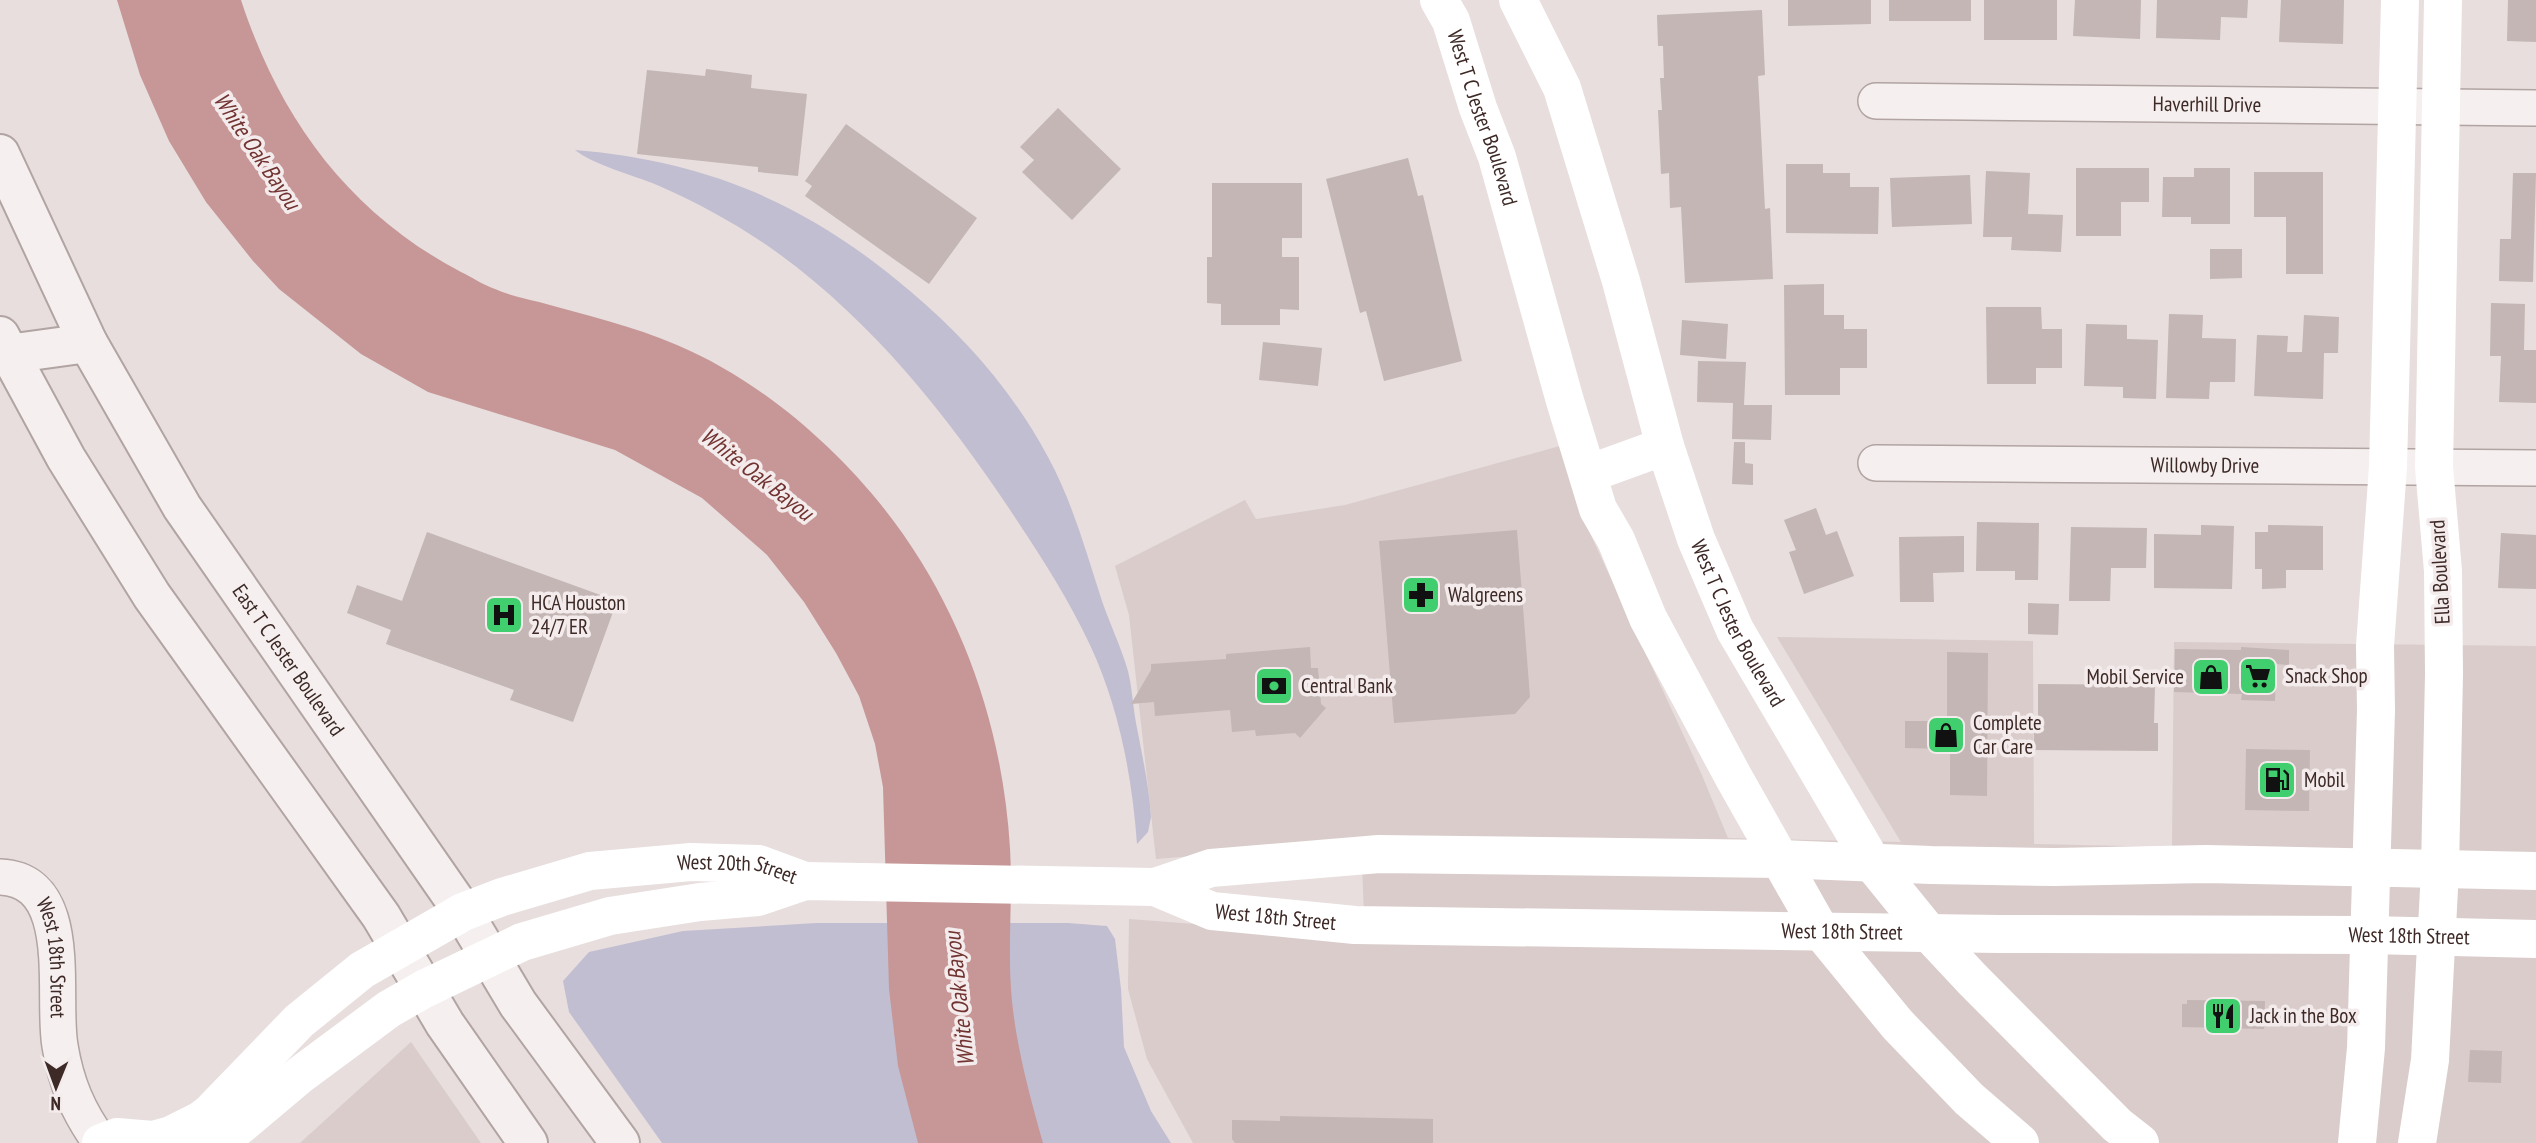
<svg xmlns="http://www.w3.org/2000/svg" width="2536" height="1143" viewBox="0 0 2536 1143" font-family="'PT Sans Narrow',sans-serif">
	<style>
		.built { fill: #d9cccb }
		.green { fill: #c2bed1 }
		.water { fill: #c79797 }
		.building { fill: #c3b6b4 }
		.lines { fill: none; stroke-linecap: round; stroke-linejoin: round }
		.minor-casing { stroke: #b1a4a2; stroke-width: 38 }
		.tertiary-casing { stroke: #b1a4a2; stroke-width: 42 }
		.minor { stroke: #f5f0ef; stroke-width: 35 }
		.tertiary { stroke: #f5f0ef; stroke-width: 38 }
		.secondary { stroke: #fff; stroke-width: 38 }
		.labels { text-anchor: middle; stroke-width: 7; stroke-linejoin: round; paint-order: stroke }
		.street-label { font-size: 21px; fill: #3d2926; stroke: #f4ecec }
		.poi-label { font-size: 21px; fill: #3d2926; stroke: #f4ecec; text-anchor: start }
		.water-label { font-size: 23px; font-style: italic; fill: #713331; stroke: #f4ecec }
	</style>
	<rect width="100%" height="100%" fill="#e7dedd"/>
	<path class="built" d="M1560,446L1588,529L1701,773L1728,838L1901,842L1777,637L2033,641L2034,844L2172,847L2174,642L2536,646V1143H1193L1147,1059L1128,989L1129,919L1365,937L1361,842L1156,859L1129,615L1115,566L1245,500L1256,519L1345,505Z
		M411,1042L481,1143H300Z"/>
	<path class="green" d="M575,150C708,161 808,204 910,291C966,338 1013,392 1048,457C1073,503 1086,552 1102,601C1110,624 1121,647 1128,671C1132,687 1133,706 1136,723C1142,754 1149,786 1151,817L1148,832L1137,844C1132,776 1119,707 1090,645C1070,602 1044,561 1018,522C950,418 871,318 768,246C733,222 696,202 657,185C633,175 594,165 575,150Z
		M817,923H1068L1107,926L1115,939L1121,989L1124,1047L1151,1111L1171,1143H662L569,1012L563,981L589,952L683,931Z"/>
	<path class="water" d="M117,0H241C280,119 349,213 461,272C472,277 483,285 495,289C508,295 524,298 539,302C585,315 633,326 677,345C765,382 849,457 903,534C968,627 1003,735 1010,848C1013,899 1007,951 1012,1001C1017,1050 1030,1097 1043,1143H918L898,1066L889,989L883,787L875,744L859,696L836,653L804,602L767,555L702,498L615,450L428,392L361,354L279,289L253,261L206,202L169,141L140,75Z"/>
	<path class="building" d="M1788,0H1871V24L1788,26Z
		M1889,0H1971V21H1889Z
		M1984,0H2057V40H1984Z
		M2075,0H2141L2140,39L2073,36Z
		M2157,0H2248L2247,18L2221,17L2220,40L2156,38Z
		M2281,0H2344L2343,44L2279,42Z
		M2508,0H2536V42L2507,41Z
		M1762,10L1765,75L1758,76L1765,209L1770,208L1773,279L1685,283L1681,207L1670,208L1669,173L1661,174L1658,110H1662L1660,78H1664L1663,46H1658L1657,15Z
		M706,69L752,75L751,88L807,94L798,176L758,172V167L637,154L647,70L705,76Z
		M1058,108L1121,169L1072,220L1022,172L1034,160L1020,147Z
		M846,124L977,218L929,284L805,196L812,186L805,181Z
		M1408,158L1418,196L1423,195L1462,361L1384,381L1366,311L1360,313L1326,179Z
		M1786,164H1823V173H1850V187H1879L1878,234L1786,233Z
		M2076,168H2149V202H2121V236H2076Z
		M2194,168H2230V224H2191V217H2162L2163,177H2194Z
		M1986,171L2030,173L2028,214L2063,215L2061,252L2011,250L2012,237H1983Z
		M2254,172H2323V274H2286V217H2254Z
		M2513,173H2536L2533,282L2499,281L2500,239H2511Z
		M1970,175L1972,224L1892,227L1890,178Z
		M1212,183H1302V238H1282V257H1299V310L1280,309V325H1221V304L1207,303V257H1212Z
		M2210,249H2242V278L2210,279Z
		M1824,284V315H1844V329H1867V368H1840V395H1785L1784,285Z
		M2491,303L2525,304L2524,350H2536V403L2499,402L2501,356H2490Z
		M1986,307H2041L2042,329H2062V368H2036V384H1987Z
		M2169,314L2203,315L2202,338L2236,339L2235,382H2210L2209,399L2166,398Z
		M2304,315L2339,317L2338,353H2324L2323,399L2254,396L2257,335L2288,336L2287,352H2302Z
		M1682,320L1728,324L1726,359L1680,355Z
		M2086,324L2127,325V339L2158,340L2156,399L2123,398V387L2084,386Z
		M1263,342L1322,348L1318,386L1259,380Z
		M1698,361L1746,362L1744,405H1772L1771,440L1732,439L1733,403L1697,402Z
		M1734,442H1745V463L1753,464V485L1732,484Z
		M1816,508L1826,535L1837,531L1854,576L1804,594L1789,552L1796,550L1784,520Z
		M1977,522L2039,523L2038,580H2015V571H1976Z
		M2201,525L2234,526L2232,589L2154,588V534L2201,535Z
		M2268,525L2323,526V570H2286V588L2262,589V569H2255V532H2268Z
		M2071,527L2147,528L2146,568H2111L2110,601H2069Z
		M1517,530L1530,697L1515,714L1394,723L1379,541Z
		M427,532L617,601L573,722L510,700L514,690L386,644L391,630L347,613L357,585L402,601Z
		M2501,533L2536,535V589L2498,588Z
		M1964,536V572L1933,573L1934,602H1900L1899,537Z
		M2028,603L2059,604L2058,635L2028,634Z
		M1310,647L1311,668H1318L1321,704L1326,708L1300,738L1295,733L1256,736L1255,730L1232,732L1230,710L1155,716L1154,702L1131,704L1151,670V664L1226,659V654Z
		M2241,647L2289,650V665L2276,664L2275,701L2241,700L2242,694L2174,692L2175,649L2241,650Z
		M1947,652L1988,653L1987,796L1950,795V749L1905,748V721H1947Z
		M2038,684L2155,685L2154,723H2158V751L2034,750V722H2038Z
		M2246,749L2310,750L2309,811L2245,810Z
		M2187,1000L2265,1001L2264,1029L2182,1027V1004H2187Z
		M2470,1050L2502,1051L2501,1083L2468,1082Z
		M1280,1116L1433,1119V1143H1235L1232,1139V1120L1280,1121Z"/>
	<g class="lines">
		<defs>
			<g id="minor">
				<path id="s1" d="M1876,101L2536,108"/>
				<path id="s2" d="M1876,463L2536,468"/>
				<path id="s3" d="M0,877C77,880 51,996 60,1046C66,1083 78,1112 101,1143"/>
			</g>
			<g id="tertiary">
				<path id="s4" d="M0,154L88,343L182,507L463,912L518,1004L620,1143"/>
				<path d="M0,336L66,458L152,596L381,916L445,1024L528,1143"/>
				<path d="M8,354L88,343"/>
			</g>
		</defs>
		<use href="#minor" class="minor-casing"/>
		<use href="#tertiary" class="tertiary-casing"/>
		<use href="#minor" class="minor"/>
		<use href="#tertiary" class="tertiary"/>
		<g class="secondary">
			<path id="s5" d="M1439,0L1451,21L1478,108L1497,157L1565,401L1598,509L1616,540L1648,618L1734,778L1820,930L1897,1024L1969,1099L2020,1143"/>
			<path id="s6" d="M1518,0L1562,88L1621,281L1665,446L1696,539L1735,630L1873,864L1929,933L1972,979L2117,1125L2140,1143"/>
			<path d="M1588,474L1665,446"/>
			<path d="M1155,887L1211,868L1379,854L1780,859L1931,865L2055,867L2206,864L2536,871"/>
			<path d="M101,1143L117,1137L153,1140L171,1135L201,1120L210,1113"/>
			<path id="s7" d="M189,1143L214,1109L299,1021L362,970L463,912L502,897L590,871L691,862L759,864L805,881"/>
			<path id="s8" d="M219,1143L300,1075L389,1009L424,989L522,942L610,916L700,902L758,897L805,881L1155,887L1212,911L1355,925L2000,934L2369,935L2536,939"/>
			<path d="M2357,1143L2366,1048L2376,710L2375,646L2388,467L2400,0"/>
			<path d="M2417,1143L2430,1060L2440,870L2444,674L2443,571L2434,467L2443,0"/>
		</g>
	</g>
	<defs>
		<symbol id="pharmacy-square" viewBox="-11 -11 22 22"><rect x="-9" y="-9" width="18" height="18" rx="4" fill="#40ce6f" stroke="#f4ecec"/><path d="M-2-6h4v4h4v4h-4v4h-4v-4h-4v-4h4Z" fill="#111"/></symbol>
		<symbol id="hospital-square" viewBox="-11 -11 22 22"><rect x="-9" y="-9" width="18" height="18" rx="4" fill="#40ce6f" stroke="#f4ecec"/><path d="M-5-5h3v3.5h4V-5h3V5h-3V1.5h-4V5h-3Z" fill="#111"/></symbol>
		<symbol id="supermarket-square" viewBox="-11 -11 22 22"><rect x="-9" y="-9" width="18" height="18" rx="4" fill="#40ce6f" stroke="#f4ecec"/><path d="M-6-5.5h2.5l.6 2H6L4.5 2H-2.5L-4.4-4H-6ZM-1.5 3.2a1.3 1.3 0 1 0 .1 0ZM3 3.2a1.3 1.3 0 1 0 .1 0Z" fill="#111"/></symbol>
		<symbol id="shop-square" viewBox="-11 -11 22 22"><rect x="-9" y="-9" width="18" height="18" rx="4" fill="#40ce6f" stroke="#f4ecec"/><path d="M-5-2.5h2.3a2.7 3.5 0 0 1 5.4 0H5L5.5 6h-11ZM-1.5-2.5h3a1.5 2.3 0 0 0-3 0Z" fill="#111"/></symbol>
		<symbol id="bank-square" viewBox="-11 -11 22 22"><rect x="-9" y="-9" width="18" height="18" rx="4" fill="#40ce6f" stroke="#f4ecec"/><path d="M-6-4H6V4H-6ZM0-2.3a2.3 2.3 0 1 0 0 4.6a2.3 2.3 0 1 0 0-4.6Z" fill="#111"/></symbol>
		<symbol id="fuel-square" viewBox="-11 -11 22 22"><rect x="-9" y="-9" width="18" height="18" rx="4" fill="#40ce6f" stroke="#f4ecec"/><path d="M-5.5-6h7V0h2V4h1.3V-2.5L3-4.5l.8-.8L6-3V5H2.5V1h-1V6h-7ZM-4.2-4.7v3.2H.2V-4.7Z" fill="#111"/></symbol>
		<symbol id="restaurant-square" viewBox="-11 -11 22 22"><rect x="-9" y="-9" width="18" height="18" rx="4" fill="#40ce6f" stroke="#f4ecec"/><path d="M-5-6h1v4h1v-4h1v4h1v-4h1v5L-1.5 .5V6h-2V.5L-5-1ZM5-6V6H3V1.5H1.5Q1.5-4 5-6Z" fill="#111"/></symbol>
	</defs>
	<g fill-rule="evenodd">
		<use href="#pharmacy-square" x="1399" y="573" width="44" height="44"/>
		<use href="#hospital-square" x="482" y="593" width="44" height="44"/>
		<use href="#supermarket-square" x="2236" y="654" width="44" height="44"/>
		<use href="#shop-square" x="2189" y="655" width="44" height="44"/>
		<use href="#bank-square" x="1252" y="664" width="44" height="44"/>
		<use href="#shop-square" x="1924" y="713" width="44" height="44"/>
		<use href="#fuel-square" x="2255" y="758" width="44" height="44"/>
		<use href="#restaurant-square" x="2201" y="994" width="44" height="44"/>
	</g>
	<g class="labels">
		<g class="street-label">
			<text dy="7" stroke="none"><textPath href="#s1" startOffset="331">Haverhill Drive</textPath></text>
			<text dy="7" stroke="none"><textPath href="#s5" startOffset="126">West T C Jester Boulevard</textPath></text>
			<text dy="7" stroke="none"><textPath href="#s2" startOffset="329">Willowby Drive</textPath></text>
			<text transform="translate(2440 572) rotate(-93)" y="7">Ella Boulevard</text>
			<text dy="7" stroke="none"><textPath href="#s6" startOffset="663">West T C Jester Boulevard</textPath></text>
			<text dy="7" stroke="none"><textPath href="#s4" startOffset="584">East T C Jester Boulevard</textPath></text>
			<text dy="7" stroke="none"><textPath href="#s7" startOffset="644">West 20th Street</textPath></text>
			<text dy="7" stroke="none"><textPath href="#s8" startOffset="1132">West 18th Street</textPath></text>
			<text dy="7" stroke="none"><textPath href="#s8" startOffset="1699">West 18th Street</textPath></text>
			<text dy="7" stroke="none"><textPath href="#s8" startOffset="2266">West 18th Street</textPath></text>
			<text dy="7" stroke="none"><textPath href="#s3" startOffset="110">West 18th Street</textPath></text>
		</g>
		<g class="poi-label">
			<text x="1448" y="602">Walgreens</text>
			<text x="531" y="610">HCA Houston<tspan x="531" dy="24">24/7 ER</tspan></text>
			<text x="2285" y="683">Snack Shop</text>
			<text x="2184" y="684" text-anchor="end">Mobil Service</text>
			<text x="1301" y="693">Central Bank</text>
			<text x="1973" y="730">Complete<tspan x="1973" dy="24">Car Care</tspan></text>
			<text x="2304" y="787">Mobil</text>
			<text x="2250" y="1023">Jack in the Box</text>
		</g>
		<g class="water-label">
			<text transform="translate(257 151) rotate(56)" y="8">White Oak Bayou</text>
			<text transform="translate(757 474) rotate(38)" y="8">White Oak Bayou</text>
			<text transform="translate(959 999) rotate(-96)" y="8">White Oak Bayou</text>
		</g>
	</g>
	<g transform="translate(56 1087) rotate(181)" stroke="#f4ecec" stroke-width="5" paint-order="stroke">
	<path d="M0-5L12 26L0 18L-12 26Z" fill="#3d2926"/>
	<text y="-10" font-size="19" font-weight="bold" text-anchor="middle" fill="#3d2926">N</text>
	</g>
</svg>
